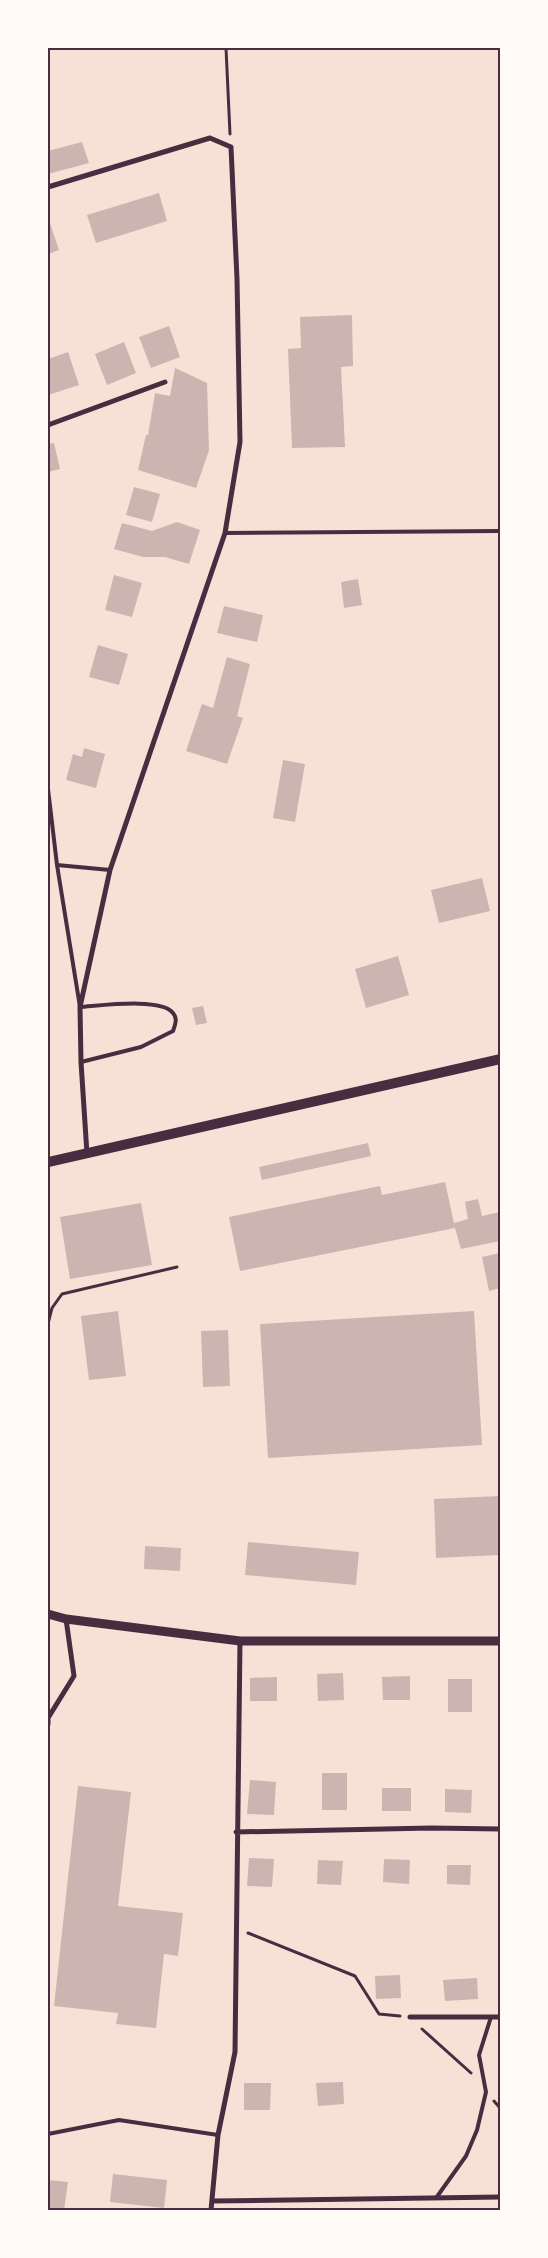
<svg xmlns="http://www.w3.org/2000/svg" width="548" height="2258" viewBox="0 0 548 2258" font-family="'Work Sans',sans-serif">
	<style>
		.building { fill: #ccb4b1 }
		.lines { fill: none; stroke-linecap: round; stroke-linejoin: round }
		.path { stroke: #4a2c40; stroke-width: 3 }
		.service { stroke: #4a2c40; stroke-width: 4 }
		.minor { stroke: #4a2c40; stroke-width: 5 }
		.tertiary { stroke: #4a2c40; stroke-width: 9 }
		.secondary { stroke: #4a2c40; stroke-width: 10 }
		.neatline { fill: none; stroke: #4a2c40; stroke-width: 2 }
	</style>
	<rect width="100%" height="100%" fill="#f7e1d7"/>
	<path class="building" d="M82,142L89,163L48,174V151Z
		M159,193L167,221L96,243L87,215Z
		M50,223L59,250L48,254V224Z
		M352,315L353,366L341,367L345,447L292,448L288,349L301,348L300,317Z
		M169,326L180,357L151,368L139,337Z
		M124,342L136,373L107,385L95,354Z
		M68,352L79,385L48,395V359Z
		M175,368L207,383L209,450L196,488L138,470L146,435H148L155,393L170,396Z
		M54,443L60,469L48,472V444Z
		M134,487L160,494L152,522L126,515Z
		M177,522L200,530L189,564L165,557H143L114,549L122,523L152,531Z
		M114,575L142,583L132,617L105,610Z
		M358,579L362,605L344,608L341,582Z
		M224,606L263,615L257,642L217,633Z
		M98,645L128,654L119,685L89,677Z
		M227,657L250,664L237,716L243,718L227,764L186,751L202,704L213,708Z
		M84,748L105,754L96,788L66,780L73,754L82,757Z
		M283,760L305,764L295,822L273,818Z
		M482,878L490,911L439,923L431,890Z
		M398,956L409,995L366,1008L355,969Z
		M203,1006L207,1023L196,1025L192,1008Z
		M368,1143L371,1156L262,1180L259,1167Z
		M445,1182L454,1223L468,1219L465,1202L478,1199L482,1216L500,1212V1241L461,1249L455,1228L240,1271L229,1217L380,1186L382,1195Z
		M141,1203L152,1265L70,1279L60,1217Z
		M500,1253V1288L489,1291L482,1257Z
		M118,1311L126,1376L89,1380L81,1316Z
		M474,1311L482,1445L268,1458L260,1324Z
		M228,1330L230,1386L203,1387L201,1331Z
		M500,1496V1555L436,1558L434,1499Z
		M248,1542L359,1552L356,1585L245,1575Z
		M145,1546L181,1548L180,1571L144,1569Z
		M343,1673L344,1700L318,1701L317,1674Z
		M410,1676V1700H383L382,1677Z
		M277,1677V1701H250V1678Z
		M448,1679H472V1712H448Z
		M322,1773H347V1810H322Z
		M250,1780L276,1782L274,1815L247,1814Z
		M78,1786L131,1792L118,1906L183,1913L178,1956L164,1954L156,2028L116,2024L118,2013L54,2006Z
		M382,1788H411V1811H382Z
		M445,1789L472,1790L471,1813L445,1812Z
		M249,1858L274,1859L272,1887L247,1886Z
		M384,1859L410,1860L409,1884L383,1882Z
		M318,1860L343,1861L341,1885L317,1884Z
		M447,1865H471L470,1885L447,1884Z
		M400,1975L401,1998L376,1999L375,1976Z
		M477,1978L478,1999L445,2001L443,1980Z
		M343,2082L344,2104L318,2106L316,2083Z
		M244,2083H271L270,2110H244Z
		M113,2174L167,2180L164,2208L110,2202Z
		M48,2180L68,2182L64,2210H48Z"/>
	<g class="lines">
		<path class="path" d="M226,48L230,134
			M48,1324L52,1308L62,1294L177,1267
			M248,1933L355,1976L379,2014L400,2016
			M422,2029L471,2073
			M494,2101L500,2108"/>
		<path class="service" d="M225,533L500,531
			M48,789L57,865L80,1007C98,1006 162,997 173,1013C178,1019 175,1025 173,1031L141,1047L81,1062
			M57,865L110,870
			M48,2134L119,2120L218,2135
			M436,2198L466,2156L477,2130L486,2092L479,2055L491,2017"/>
		<path class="minor" d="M48,187L210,138L231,147L237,279L240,442L225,533L110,870L80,1007L81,1062L87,1154
			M48,425L165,382
			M48,1724V1718L74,1676L66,1619
			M236,1832L431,1828L500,1829
			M410,2017H500
			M212,2201L500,2197
			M211,2210L218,2135L235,2052L240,1641"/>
		<path class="tertiary" d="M48,1614L66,1619L240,1641H500"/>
		<path class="secondary" d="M48,1162L500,1059"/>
	</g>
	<rect width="548" height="2258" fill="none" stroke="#fffaf5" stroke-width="98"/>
	<rect x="49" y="49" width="450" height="2160" class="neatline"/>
</svg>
